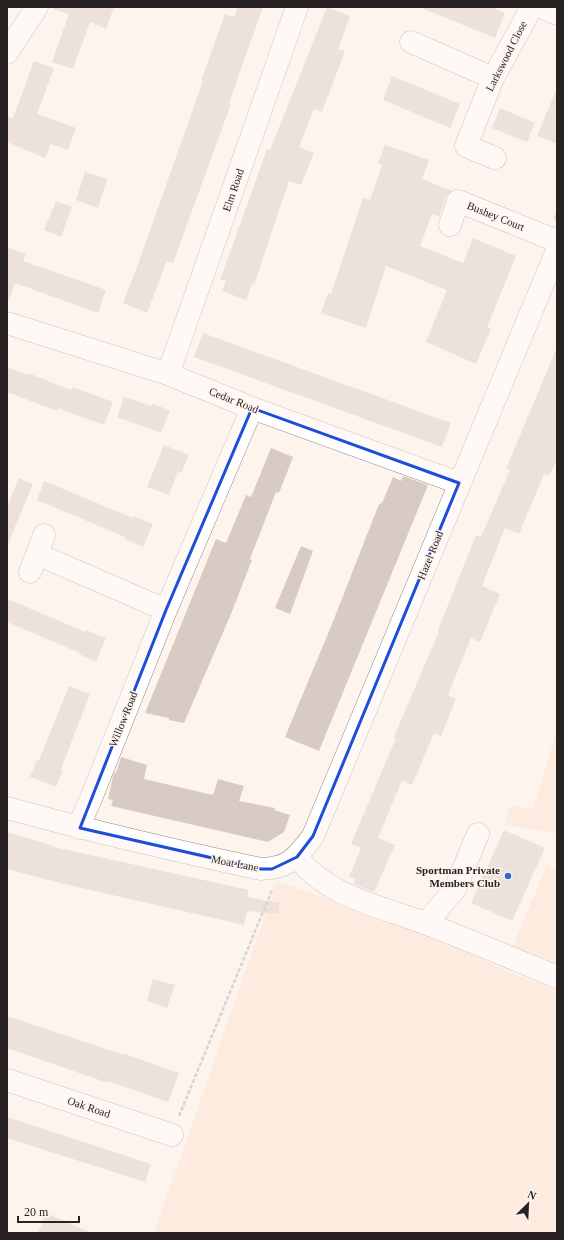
<svg xmlns="http://www.w3.org/2000/svg" width="564" height="1240" viewBox="0 0 564 1240" font-family="Georgia,serif">
	<style>
		.green { fill: #fddfce }
		.building { fill: #d8cbc4 }
		.lines { fill: none; stroke-linecap: round; stroke-linejoin: round }
		.minor-casing { stroke: #968a83; stroke-width: 23 }
		.path { stroke: #b2aaa5; stroke-width: 2.5; stroke-dasharray: 4 2; stroke-linecap: butt }
		.minor { stroke: #fff; stroke-width: 22 }
		.marked { fill: none; stroke: #1d4ed8; stroke-width: 3; stroke-linejoin: round }
		.poi-dot { fill: #2d6ad8; stroke: #fef4ee; stroke-width: 1.5 }
		.labels { text-anchor: middle; stroke-width: 3; stroke-linejoin: round; paint-order: stroke }
		.street-label { font-size: 11px; fill: #282320; stroke: #fef4ee }
		.poi-label { font-size: 11px; font-weight: bold; fill: #282320; stroke: #fef4ee; text-anchor: end }
	</style>
	<rect width="100%" height="100%" fill="#fef4ee"/>
	<path class="green" d="M557,729V833L505,825L510,806L533,809Z
		M547,865L557,870V970L511,950Z
		M277,881L437,938L506,971L557,990V1233H154Z"/>
	<path class="building" d="M54,7H114L106,29L90,22L73,69L52,62L69,14L53,9Z
		M238,7H263L229,103L231,104L173,263L167,261L147,313L123,303L137,267L203,81H201L225,14L234,17Z
		M327,7L350,16L338,49L345,51L322,112L314,109L299,147L314,153L301,185L289,181L254,285L252,284L246,300L222,291L226,281L220,280L267,149L270,150Z
		M419,7H491L505,13L495,38Z
		M34,61L54,68L37,114L76,128L68,150L51,144L45,158L7,142V116L13,118Z
		M392,76L460,104L450,128L383,100Z
		M557,88V144L537,136Z
		M500,108L535,123L527,142L492,128Z
		M385,145L429,160L422,179L452,191L446,197L439,217L432,214L420,246L463,263L473,238L516,256L487,327L491,329L476,364L426,342L447,290L386,266L366,328L321,313L328,293L331,294L363,198L370,200L382,165L378,163Z
		M85,172L107,179L98,208L76,200Z
		M56,201L72,207L61,237L44,230Z
		M7,247L26,254L23,261L106,290L98,313L15,283L9,300L7,299Z
		M203,333L451,423L442,447L194,357Z
		M557,347V460L549,476L544,474L519,534L505,528L482,586L500,594L480,642L471,638L448,695L456,699L441,736L434,733L412,785L402,780L378,838L395,845L374,892L353,884L355,879L349,877L361,848L351,844L396,738L394,737L439,631L438,630L476,535L481,537L510,470L506,469Z
		M7,367L28,375V373L71,390L72,387L113,402L104,425L58,408L57,411L7,392Z
		M124,397L151,406L152,404L170,410L161,433L117,417Z
		M164,445L189,455L181,473L178,471L169,495L147,487Z
		M271,448L293,457L279,493L276,492L250,559L252,560L231,614L184,723L169,720V718L145,713L216,539L226,543L246,495L251,497Z
		M403,476L428,485L319,751L285,737L332,624L379,504L382,503L393,477L401,481Z
		M19,478L33,484L7,546V506Z
		M44,481L133,518L134,516L153,524L143,547L125,539V537L37,500Z
		M301,546L313,551L290,614L275,608Z
		M7,599L86,632V630L106,638L96,662L79,654L80,653L7,622Z
		M69,686L90,694L61,769L63,770L56,787L30,777L37,760H39Z
		M121,757L147,765L144,779L213,795L218,779L244,786L239,801L275,808L274,810L290,815L284,832L268,842L111,806L113,800L108,799L113,776L115,772L116,773Z
		M504,830L545,848L512,921L471,903Z
		M7,832L54,846V847L249,890L247,897L280,903L278,914L247,911L244,925L64,884L7,869Z
		M153,979L175,985L167,1008L147,1001Z
		M7,1016L124,1055L125,1054L179,1073L168,1102L108,1081V1083L7,1048Z
		M7,1117L151,1164L145,1182L7,1138Z
		M46,1213L92,1233H38Z"/>
	<g class="lines">
		<defs>
			<path id="minor" d="M541,7L557,14
				M411,42L493,78
				M7,53L37,7
				M495,158L466,146L493,78L532,7
				M450,225L458,201L557,241
				M7,323L168,374L252,408L459,483
				M168,374L297,7
				M44,535L37,554L166,610
				M30,572L37,554
				M7,808C91,831 176,851 261,869C290,868 296,858 313,836L557,250
				M80,828L83,816L90,801L166,610L252,408
				M297,857C329,898 381,906 427,924C471,941 514,959 557,977
				M426,923L455,889L478,834
				M7,1080L172,1135"/>
		</defs>
		<use href="#minor" class="minor-casing"/>
		<path class="path" d="M555,219L557,213
			M179,1116L272,890"/>
		<use href="#minor" class="minor"/>
	</g>
	<path d="M0 0H564V1240H0ZM252,408L459,483L313,836L297,857L272,869H261L80,828L166,610Z" fill="#fef4ee" fill-opacity=".55" fill-rule="evenodd"/>
	<path class="marked" d="M252,408L459,483L313,836L297,857L272,869H261L80,828L166,610Z"/>
	<circle class="poi-dot" cx="508" cy="876" r="4"/>
	<g class="labels">
		<g class="street-label">
			<text transform="translate(506 56) rotate(-63)" y="4">Larkswood Close</text>
			<text transform="translate(233 190) rotate(-71)" y="4">Elm Road</text>
			<text transform="translate(496 216) rotate(22)" y="4">Bushey Court</text>
			<text transform="translate(234 400) rotate(22)" y="4">Cedar Road</text>
			<text transform="translate(430 555) rotate(-68)" y="4">Hazel Road</text>
			<text transform="translate(123 719) rotate(-68)" y="4">Willow Road</text>
			<text transform="translate(235 863) rotate(11)" y="4">Moat Lane</text>
			<text transform="translate(89 1107) rotate(19)" y="4">Oak Road</text>
		</g>
		<g class="poi-label">
			<text x="500" y="874">Sportman Private<tspan x="500" dy="13">Members Club</tspan></text>
		</g>
	</g>
	<rect width="564" height="1240" fill="none" stroke="#282320" stroke-width="16"/>
	<g transform="translate(528 1204) rotate(24)" stroke="#fef4ee" stroke-width="3" paint-order="stroke">
	<path d="M0-3L7 15L0 10L-7 15Z" fill="#282320"/>
	<text y="-6" font-size="11" font-weight="bold" text-anchor="middle" fill="#282320">N</text>
	</g>
	<path d="M18 1216v6h61v-6" fill="none" stroke="#282320" stroke-width="2"/>
	<text x="24" y="1216" font-size="12" fill="#282320" stroke="#fef4ee" stroke-width="3" paint-order="stroke">20 m</text>
</svg>
